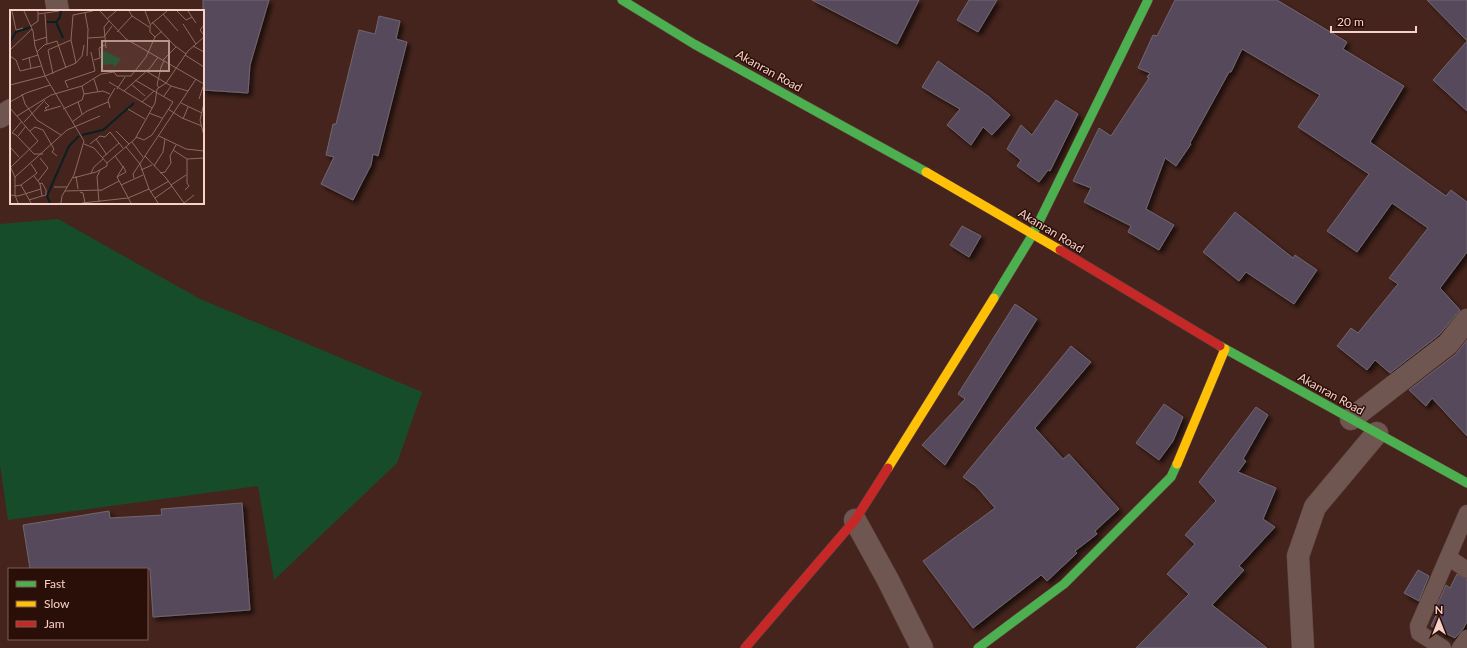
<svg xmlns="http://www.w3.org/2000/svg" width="1467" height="648" viewBox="0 0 1467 648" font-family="Lato,sans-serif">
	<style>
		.green { fill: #174c2b }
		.building { fill: #574a5c; stroke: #72656e; filter: url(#shadow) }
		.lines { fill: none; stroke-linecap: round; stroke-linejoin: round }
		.lane-casing { stroke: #5e423d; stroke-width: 17 }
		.street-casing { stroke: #5e423d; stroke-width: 23 }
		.fast-casing { stroke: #5e423d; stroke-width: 10 }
		.slow-casing { stroke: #5e423d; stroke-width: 10 }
		.jam-casing { stroke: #5e423d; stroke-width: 10 }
		.lane { stroke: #6f5651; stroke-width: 16 }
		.street { stroke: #6f5651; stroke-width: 22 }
		.fast { stroke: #4caf50; stroke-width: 9 }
		.slow { stroke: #ffc107; stroke-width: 9 }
		.jam { stroke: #c62828; stroke-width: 9 }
		.labels { text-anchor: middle; stroke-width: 3; stroke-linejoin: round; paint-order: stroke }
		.street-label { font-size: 12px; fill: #f8d0c7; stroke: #2a0f09 }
		.inset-river { fill: none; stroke: #0a1f22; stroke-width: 2 }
		.inset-road { fill: none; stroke: #8d6961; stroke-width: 1 }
		.view { fill: #b9948c; fill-opacity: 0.15; stroke: #b9948c; stroke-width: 2 }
		.inset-edge { fill: none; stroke: #f8d0c7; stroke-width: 2 }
	</style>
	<defs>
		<filter id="shadow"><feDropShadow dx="3.5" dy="3.5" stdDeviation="2" flood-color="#0009"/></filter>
	</defs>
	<rect width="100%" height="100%" fill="#45241d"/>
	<path class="green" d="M58,219L200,299L422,392L397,463L274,580L258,486L8,520L0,465V224Z"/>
	<path class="building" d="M203,0H269L250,65L248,93L203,90Z
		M812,0H919L897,44Z
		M969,0H997L978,32L957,20Z
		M1175,0H1277L1347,42L1343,49L1404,86L1370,142L1446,196L1451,190L1467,202V252L1440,288L1460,310L1439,335L1390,373L1375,360L1367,370L1337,346L1351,328L1358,333L1398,284L1389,278L1428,228L1392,203L1357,252L1327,231L1369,174L1298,127L1320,95L1242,49L1231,72H1229L1190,143L1191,144L1176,166L1165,158L1146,209L1174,225L1159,250L1128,232L1131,226L1084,202L1091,188L1073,181L1099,128L1111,136L1149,78L1147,77L1150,73L1138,68L1153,35L1157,36Z
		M1427,0H1467V41Z
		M379,16L400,21L396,39L407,42L378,156L373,154L371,165L353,200L321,184L334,157L326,155L333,124H336L359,30L375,34Z
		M1467,41V111L1433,80Z
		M938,61L988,96L1010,115L992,135L983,127L971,145L947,125L960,109L922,87Z
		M1056,100L1078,114L1050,171L1048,170L1039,182L1017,166L1021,160L1007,149L1021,125L1032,135Z
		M1235,212L1293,258L1295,255L1317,270L1294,304L1246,272L1239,281L1203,252Z
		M962,226L981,236L969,257L950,245Z
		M1015,304L1037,319L945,465L922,445L965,399L958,394Z
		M1467,340V436L1432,398L1426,406L1409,390L1456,354Z
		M1071,346L1091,362L1035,428L1063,459L1069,454L1119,509L1095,531L1097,534L1075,551L1077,553L1047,581L1041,575L973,628L923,561L995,508L977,487L963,477Z
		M1164,404L1183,417L1173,441L1159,460L1136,443Z
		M1256,407L1268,415L1243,459L1246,461L1238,472L1276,488L1263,519L1275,527L1239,566L1244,570L1212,605L1267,648H1136L1189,594L1167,574L1195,544L1185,535L1216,501L1199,482Z
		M242,503L250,610L153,617L150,569H30L23,525L109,511L110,518L162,515L161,509Z
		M1418,570L1429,576L1419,601L1404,593Z
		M1457,574L1467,579V622L1463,629L1455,638L1431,626L1438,611L1435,610L1446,585L1450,588Z"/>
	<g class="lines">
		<defs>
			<path id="lane" d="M1448,557L1467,570
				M1443,648L1419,633L1418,626L1467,513
				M1460,648L1467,638"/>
			<path id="street" d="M56,0L58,11
				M0,117L11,110
				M1351,419L1448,344L1467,320
				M855,520L888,580L922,648
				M1303,648L1298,556L1315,507L1377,433"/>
			<path id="fast" d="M622,0L694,44L926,172
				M994,298L1033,234L1148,0
				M1220,346L1467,483
				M978,648L1064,584L1171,477L1177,464"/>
			<path id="slow" d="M926,172L1060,250
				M1177,464L1225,349
				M888,468L994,298"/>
			<path id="jam" d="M1060,250L1220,346
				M745,648L855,520L888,468"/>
		</defs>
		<use href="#lane" class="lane-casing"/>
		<use href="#street" class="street-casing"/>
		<use href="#fast" class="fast-casing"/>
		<use href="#slow" class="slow-casing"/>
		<use href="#jam" class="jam-casing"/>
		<use href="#lane" class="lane"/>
		<use href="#street" class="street"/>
		<use href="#fast" class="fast"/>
		<use href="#slow" class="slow"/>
		<use href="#jam" class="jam"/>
	</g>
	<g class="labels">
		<g class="street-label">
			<text transform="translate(769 71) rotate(29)" y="4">Akanran Road</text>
			<text transform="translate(1051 231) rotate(31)" y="4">Akanran Road</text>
			<text transform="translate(1331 394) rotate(29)" y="4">Akanran Road</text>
		</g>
	</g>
	<g transform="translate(10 10)">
		<rect width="194" height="194" fill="#45241d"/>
		<path d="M94,41L111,49L104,58L103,54L92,55L90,42Z" fill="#174c2b"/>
		<path class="inset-river" d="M37,12H46L50,7L51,1M46,12L53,28M0,32L6,22L21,17M72,125L93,120L124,93M40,193L37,186L40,179L59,136L69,126"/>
		<path class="inset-road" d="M2,1L6,20L13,18M14,1L23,21L25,36L35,66L74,131L64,165L52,186L51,193M90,1L116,29L194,74M119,1L122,6L139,17M135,1L140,14M167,1L176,10L182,7M178,1L186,13M75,3L78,19L77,46M28,4L49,1M35,4L37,34M153,4L168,21M97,9L106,1M142,12L164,35L176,44M173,14L186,34M194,15L190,20L194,25M21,16L28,11V1M107,22L122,6M145,27L140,22V15L157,1M78,28L94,27L102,16M24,31L37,27M183,36L194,42M96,38L94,17L99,11M0,40L22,19M27,42L34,35L47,31L56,58M175,45L194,57M0,46L6,50L10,61L31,56M19,47L21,59M12,50L28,45M84,50L90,48L89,38L95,35M153,50L166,37M66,53L72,46L74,35M136,61L161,76L178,81M43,64L38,40L61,30M35,66L66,53L61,30L63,5L83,1M84,69L88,82M125,70L163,92L142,125L134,130L126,127M99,72L142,98M121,74L135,86M0,75L35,66M58,78L55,71L85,61L81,42M149,78L147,75L151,57L154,51M107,79L115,67M114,81L140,58L148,47M12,84L15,94L27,110L51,125M74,84L93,81L100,84M154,86L161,76M189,89L194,74M0,92L16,83L40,75M35,92L39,96L35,98L37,100M68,92L72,104M132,92L144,81M171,93L192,103M194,93L190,110L194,126M0,98L28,131L1,157M100,98L98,90L105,78M53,99L72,90L74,84L72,76M118,99L135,109M158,99L172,108L192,116M34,101L51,96M139,103L152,108M7,106L41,85L72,76L91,64L104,62L107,66H121L136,47L145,27L152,21M173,109L178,97M14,112L35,90M62,112L77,101L98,92M20,121L25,117L33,120L44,139L42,142L47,146M106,121L119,134M2,123L6,125L24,144H33M2,123L12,111M8,126L16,116M149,126L176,139L194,141M86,129L97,145M122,132L133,147M74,134L84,138L97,153L105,146L111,154L113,157L107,167L121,193M80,134L90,126L95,127L100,122L113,138M0,137L9,147M116,137L130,154L139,179L148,193M163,140L177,149L194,148M105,146L125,129L145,93L147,79L156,73L178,41L194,27M135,146L156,168L174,193M92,148L109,133M0,156L5,167V185L8,193M144,156L153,142L155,129M131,160L142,155M81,163L84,157L93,149M150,163L155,162L161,153L160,146L166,135M66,166L68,179M5,167L57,120L90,106M107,167L116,162L113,156M63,168L86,162L97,156V153M124,168L123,164L186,69M28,171L38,158L30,148M29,174L32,173L36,180V185L32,186M11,175L21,193M111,175L133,165M161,175L176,165M5,176L11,175L27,163L21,154M44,177H57M175,180L179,176L177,173V149M55,181L91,180M90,181L109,171M70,182L73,183L75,193M140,182L159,171M0,185L8,186L31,179M145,188L162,176M19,190L32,186L30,174L24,166M89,192L87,167L90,160M72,193L118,188L139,179M174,193L184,185"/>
		<path class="view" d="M92,31H159V61H92Z"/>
		<rect width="194" height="194" class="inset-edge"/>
	</g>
	<rect x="8" y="568" width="140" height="72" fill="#2a0f09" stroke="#7c5c55"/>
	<rect x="16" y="581" width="20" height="6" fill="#4caf50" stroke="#7c5c55"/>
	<text x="44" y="588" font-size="12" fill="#f8d0c7">Fast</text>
	<rect x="16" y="601" width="20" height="6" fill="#ffc107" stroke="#7c5c55"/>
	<text x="44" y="608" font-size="12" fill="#f8d0c7">Slow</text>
	<rect x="16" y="621" width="20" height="6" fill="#c62828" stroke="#7c5c55"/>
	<text x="44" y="628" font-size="12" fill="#f8d0c7">Jam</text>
	<g transform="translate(1439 620)" stroke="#2a0f09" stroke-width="3" paint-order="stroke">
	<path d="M0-3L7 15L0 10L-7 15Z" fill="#f8d0c7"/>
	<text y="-6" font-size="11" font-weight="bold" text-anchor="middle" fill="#f8d0c7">N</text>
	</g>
	<path d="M1331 26v6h85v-6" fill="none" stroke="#f8d0c7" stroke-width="2"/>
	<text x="1337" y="26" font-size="12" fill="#f8d0c7" stroke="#2a0f09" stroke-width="3" paint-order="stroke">20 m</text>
</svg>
